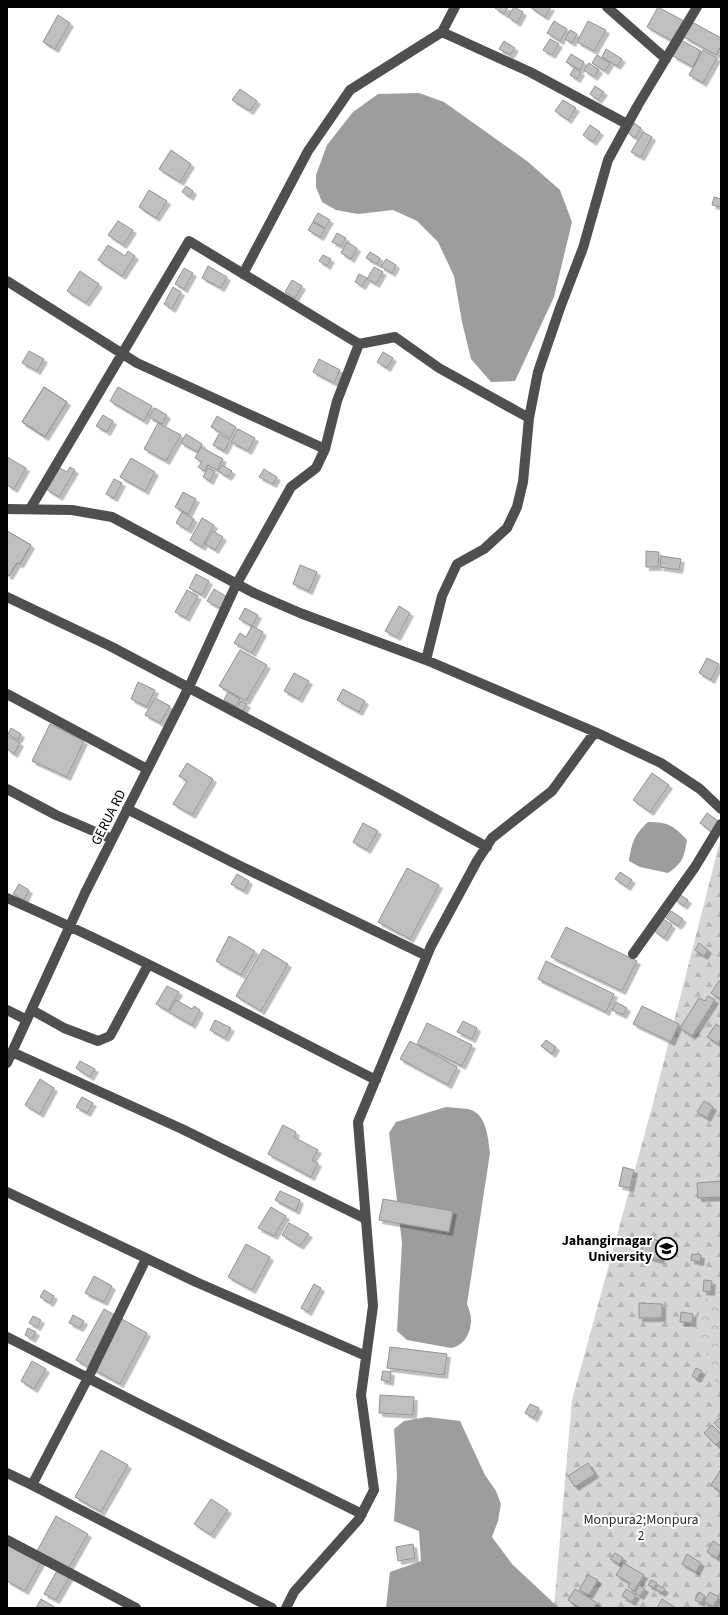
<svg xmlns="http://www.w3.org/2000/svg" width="728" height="1615" viewBox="0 0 728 1615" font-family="'Source Sans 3',sans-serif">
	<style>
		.forest { fill: url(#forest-firs) }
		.park { fill: url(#park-crowns) }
		.water { fill: #9d9d9d }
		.building { fill: #bfbfbf; stroke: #939393; filter: url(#shadow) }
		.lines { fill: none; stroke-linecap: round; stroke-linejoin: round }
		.minor { stroke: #4f4f4f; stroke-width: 10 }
		.labels { text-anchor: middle; stroke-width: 4; stroke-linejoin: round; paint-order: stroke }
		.street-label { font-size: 14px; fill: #000; stroke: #fff }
		.poi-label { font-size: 14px; font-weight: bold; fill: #000; stroke: #fff; text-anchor: end }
		.park-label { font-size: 14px; fill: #2d2d2d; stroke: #fff }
	</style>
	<defs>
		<pattern id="forest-firs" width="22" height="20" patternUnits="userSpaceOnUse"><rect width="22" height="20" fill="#d6d6d6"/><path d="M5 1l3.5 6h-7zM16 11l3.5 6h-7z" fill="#b6b6b6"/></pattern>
		<pattern id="park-crowns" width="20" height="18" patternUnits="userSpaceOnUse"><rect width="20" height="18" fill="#d6d6d6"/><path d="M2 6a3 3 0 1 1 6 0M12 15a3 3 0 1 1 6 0" fill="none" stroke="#b6b6b6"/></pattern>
		<filter id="shadow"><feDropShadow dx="3.5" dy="3.5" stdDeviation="0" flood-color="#0004"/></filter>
	</defs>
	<rect width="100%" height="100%" fill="#fff"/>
	<path class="forest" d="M721,837V1608H554L572,1400L655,1096Z"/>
	<path class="park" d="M721,1292V1386L699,1365L708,1351L691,1333L706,1298Z"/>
	<path class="water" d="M419,93L444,102L527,161L560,190L572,222L554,297L515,381L491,382L471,359L462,322L454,276L438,242L417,221L393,210L358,214L336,210L322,202L316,187V175L327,145L353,112L378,94Z
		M648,822C668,822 673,825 687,840C684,857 683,863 668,873L640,867L629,861C632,842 634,835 648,822Z
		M446,1107C453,1108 461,1108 468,1109C487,1113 488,1138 490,1153L467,1304C469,1309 471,1315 471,1320C471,1333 464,1346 451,1348L407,1340L397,1331L402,1243L389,1133L396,1122Z
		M427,1417L460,1421L485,1475L496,1491L501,1504L498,1521L492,1537L512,1564L559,1608H386L390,1572L421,1561L419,1531L394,1521L397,1475L394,1429L404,1421Z"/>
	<path class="building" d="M495,7H508L504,14L495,8Z
		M514,7L523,12L517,23L508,17Z
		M530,7H551L545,17Z
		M658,7L684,21L672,41L647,27Z
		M58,15L70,23L55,49L43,42Z
		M554,21L567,29L560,41L547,33Z
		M588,21L606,30L594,51L577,42Z
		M692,22L721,38V46L716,55L684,37Z
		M570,30L577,34L572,43L565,39Z
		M550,39L559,44L552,55L543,50Z
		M681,40L701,51L693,67L673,56Z
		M504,41L515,48L510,55L499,49Z
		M606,49L622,59L617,66L602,57Z
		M703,50L717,58L703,83L689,75Z
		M571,54L584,62L580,70L566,62Z
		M597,55L610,63L605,71L592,63Z
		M589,63L599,70L594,77L584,70Z
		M574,68L581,72L577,79L570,75Z
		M595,86L604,92L598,100L590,94Z
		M240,89L257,101L250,111L232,100Z
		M563,100L576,108L568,120L555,111Z
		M634,123L641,128L635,138L628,133Z
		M590,125L600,132L593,142L583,135Z
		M643,132L652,137L641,157L631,152Z
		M171,150L191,164L180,182L159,169Z
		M186,186L193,191L190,197L182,192Z
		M149,190L167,201L156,218L139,207Z
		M714,197L721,199V207L712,205Z
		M318,213L330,220L325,228L313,221Z
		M118,221L133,230L123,245L108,235Z
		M313,222L325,229L320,237L308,230Z
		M337,233L346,238L341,246L332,242Z
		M347,242L357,248L351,259L341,253Z
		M108,245L125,256L128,251L135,256L122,276L98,260Z
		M370,252L380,258L377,264L366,258Z
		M323,255L331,259L327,266L319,261Z
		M386,259L396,265L392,273L381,267Z
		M208,266L227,277L221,288L202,278Z
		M374,267L383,272L376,284L367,279Z
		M184,268L193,273L184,289L175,284Z
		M80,271L99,284L86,303L67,291Z
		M359,274L367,278L362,286L355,282Z
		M292,280L302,286L295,298L285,292Z
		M173,287L181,292L172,309L164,304Z
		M29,351L44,359L37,371L22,363Z
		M383,352L393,358L387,368L377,362Z
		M319,359L340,370L334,383L313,372Z
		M44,387L67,402L45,437L22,422Z
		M44,387L67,402L45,437L22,422Z
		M118,387L152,406L144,421L110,401Z
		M155,408L167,415L162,424L149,417Z
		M103,415L113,421L107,432L96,426Z
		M217,416L236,427L230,438L211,427Z
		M158,423L181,435L166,461L144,449Z
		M238,429L255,438L248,451L231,442Z
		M186,434L202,444L198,452L181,443Z
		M219,434L230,440L224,451L213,445Z
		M201,447L223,459L217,470L208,465L205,471L198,467L202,462L195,458Z
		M7,457L26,468L14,489L7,485Z
		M131,458L155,472L145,491L120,477Z
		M222,465L232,471L228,477L218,471Z
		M58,467L67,472L70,467L75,470L59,497L46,489Z
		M208,468L215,471L210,481L203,477Z
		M264,469L277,477L273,484L259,477Z
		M114,479L122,483L114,498L106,494Z
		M183,492L196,499L188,514L175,507Z
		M182,512L194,519L188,530L176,523Z
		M202,518L214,525L202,547L190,540Z
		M7,531L31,545L20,564L17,563L9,576L7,575Z
		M7,531L31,545L20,564L17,563L9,576L7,575Z
		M213,531L223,537L215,550L205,544Z
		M646,551L659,552L658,567H646Z
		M661,556L681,559L679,570L660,567Z
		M300,565L317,572L309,591L293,584Z
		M196,574L209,581L202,595L189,588Z
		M214,589L227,597L220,608L207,601Z
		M187,590L198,596L186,618L175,612Z
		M399,606L410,613L397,637L385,631Z
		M245,608L258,615L252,626L239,619Z
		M252,626L263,632L252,653L234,643L240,633L246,637Z
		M240,650L267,665L246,701L219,686Z
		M707,658L719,664L711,680L699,673Z
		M294,673L309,681L299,699L284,691Z
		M138,682L155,690L147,707L131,699Z
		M343,689L365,701L359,712L337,700Z
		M228,692L240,699L235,706L224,700Z
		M155,698L170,706L160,723L145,715Z
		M241,701L247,704L243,711L237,708Z
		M50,724L84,741L67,777L32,761Z
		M11,728L21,734L18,740L8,734Z
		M7,735L20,743L14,754L7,749Z
		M187,763L213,779L192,815L173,804L187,781L179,776Z
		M652,773L669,785L650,812L633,800Z
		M707,813L721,823L713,833L700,823Z
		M363,823L378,831L367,850L353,842Z
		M407,868L439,885L410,939L378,922Z
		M620,872L632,880L627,887L615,879Z
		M237,874L249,881L244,891L231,884Z
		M19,884L29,890L24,900L13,894Z
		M679,894L688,900L684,906L675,900Z
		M671,911L683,919L678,926L666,918Z
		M662,918L672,925L664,938L653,930Z
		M566,927L637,961L622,991L551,957Z
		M229,936L255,951L241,975L216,961Z
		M699,943L708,950L704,956L695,950Z
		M263,949L288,964L261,1011L236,996Z
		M546,961L614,994L606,1012L538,979Z
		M719,981L721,983V997L720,999L711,993Z
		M167,986L179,992L168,1011L156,1004Z
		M708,996L715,1000L692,1036L680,1028L699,998L705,1001Z
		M176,1000L192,1009L194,1006L200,1010L192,1025L169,1012Z
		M616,1002L627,1008L623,1015L612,1010Z
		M642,1006L679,1024L671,1042L633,1024Z
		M215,1020L231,1028L225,1038L210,1030Z
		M463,1021L477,1028L472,1039L457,1032Z
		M427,1023L472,1045L462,1066L417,1044Z
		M716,1024L721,1027V1039L718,1044L707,1037Z
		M546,1040L556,1047L552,1054L541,1046Z
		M410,1041L457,1067L448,1085L400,1059Z
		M80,1061L95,1069L90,1077L76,1068Z
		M40,1079L54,1088L40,1114L25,1105Z
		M82,1097L93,1103L87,1113L76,1107Z
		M704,1101L713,1107L707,1118L697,1112Z
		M283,1125L296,1132L294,1137L318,1150L312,1160L318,1163L311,1177L268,1154Z
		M623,1167L634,1170L630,1188L619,1186Z
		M721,1181V1197L698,1198L697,1183Z
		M280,1191L300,1200L296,1211L275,1200Z
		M383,1199L453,1211L449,1232L379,1220Z
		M271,1207L286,1216L274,1236L258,1228Z
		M289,1223L309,1234L300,1246L282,1235Z
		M644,1237L664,1242L660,1260L640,1255Z
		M246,1244L270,1257L252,1290L228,1277Z
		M692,1254L701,1255L700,1262L691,1260Z
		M94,1276L112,1286L104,1302L85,1293Z
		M704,1280L712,1281L711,1292L703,1291Z
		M314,1284L321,1288L308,1312L301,1308Z
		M44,1290L54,1296L50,1303L40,1297Z
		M639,1303L662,1304V1318H639Z
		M104,1309L147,1333L120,1384L76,1360Z
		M681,1312L693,1314L692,1323L680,1322Z
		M73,1315L84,1321L80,1328L69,1323Z
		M33,1316L41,1320L37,1327L29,1323Z
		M28,1328L36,1332L32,1339L25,1335Z
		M390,1347L447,1354L444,1375L387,1368Z
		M32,1361L46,1369L34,1389L21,1381Z
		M696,1368L702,1371L697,1379L692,1376Z
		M383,1371L391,1372L390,1382L381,1380Z
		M380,1395L414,1397L413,1415L379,1413Z
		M530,1404L539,1408L534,1418L525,1413Z
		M719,1418L721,1420V1430L714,1423Z
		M712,1425L721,1434V1440L716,1445L704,1433Z
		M101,1450L128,1465L101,1512L75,1497Z
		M588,1463L595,1474L575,1487L568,1476Z
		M721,1469V1492L711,1485Z
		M211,1499L228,1510L211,1535L194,1524Z
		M56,1516L88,1534L67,1571L36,1553Z
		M7,1537L44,1557L25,1591L7,1581Z
		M713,1541L721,1546V1551L717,1558L707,1552Z
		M413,1544L415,1558L398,1561L396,1547Z
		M615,1553L623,1558L619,1564L610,1559Z
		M687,1554L701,1563L696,1572L682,1564Z
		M624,1563L644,1575L634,1591L628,1587L630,1583L616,1575Z
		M58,1569L70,1576L56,1600L44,1594Z
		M588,1575L598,1580L589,1595L579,1590Z
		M651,1580L657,1583L654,1588L648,1585Z
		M639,1585L645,1589L640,1596L635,1593Z
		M658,1585L665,1589L662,1593L655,1589Z
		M575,1589L597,1603L594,1608H580L568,1600Z
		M626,1589L636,1595L632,1602L622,1596Z
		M699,1592L705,1596L701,1603L695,1600Z
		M710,1592L719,1597L713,1607L704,1601Z
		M41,1599L56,1608H36Z
		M662,1599L676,1608H657Z"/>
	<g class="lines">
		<path class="minor" d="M607,7L666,59
			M442,32L455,7
			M243,274L308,151L350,90L442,32L530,72L627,124
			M7,281L137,363L325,449L316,468L291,487L236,585L189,687L85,893L7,1063
			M325,449L337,401L359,344L395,337L439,368L529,418
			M7,509L72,510L112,517L254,593L300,613L426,660L595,732L661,763L700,789L721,809
			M30,509L189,241L359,344
			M7,597L110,646L384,791L487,847
			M426,660L442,596L457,564L484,549L507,528L517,507L523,482L529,418L538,372L560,308L583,248L608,160L638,105L697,7
			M7,694L147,769
			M7,789L56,815L112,839
			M127,809L236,864L427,956
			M7,898C132,953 254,1018 376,1080
			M633,954L695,867L721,824
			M7,1010L27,1020
			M32,1010L64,1028L98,1041L110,1036L148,965
			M12,1052L182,1129L366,1219
			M7,1192L196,1282L366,1356
			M146,1259L88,1378L32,1485L272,1608
			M7,1337L151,1410L362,1514
			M7,1473L32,1485
			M7,1540L136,1608
			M286,1608L294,1592L359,1519L374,1490L361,1395L373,1306L358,1122L431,946L477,861L492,838L552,791L595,732"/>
	</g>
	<defs>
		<symbol id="university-ring" viewBox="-11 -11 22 22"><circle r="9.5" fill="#fff" stroke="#000" stroke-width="1.5"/><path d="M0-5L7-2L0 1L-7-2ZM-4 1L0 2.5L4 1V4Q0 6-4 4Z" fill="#000"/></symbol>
	</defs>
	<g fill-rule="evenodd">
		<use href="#university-ring" x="654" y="1236" width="25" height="25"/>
	</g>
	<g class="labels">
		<g class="street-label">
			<text transform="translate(108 817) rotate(-63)" y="5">GERUA RD</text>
		</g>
		<g class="poi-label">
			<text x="652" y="1245">Jahangirnagar<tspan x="652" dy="16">University</tspan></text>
		</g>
		<g class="park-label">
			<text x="641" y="1524">Monpura2;Monpura<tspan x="641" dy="16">2</tspan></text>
		</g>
	</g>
	<rect width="728" height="1615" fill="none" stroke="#000000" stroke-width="16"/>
</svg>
